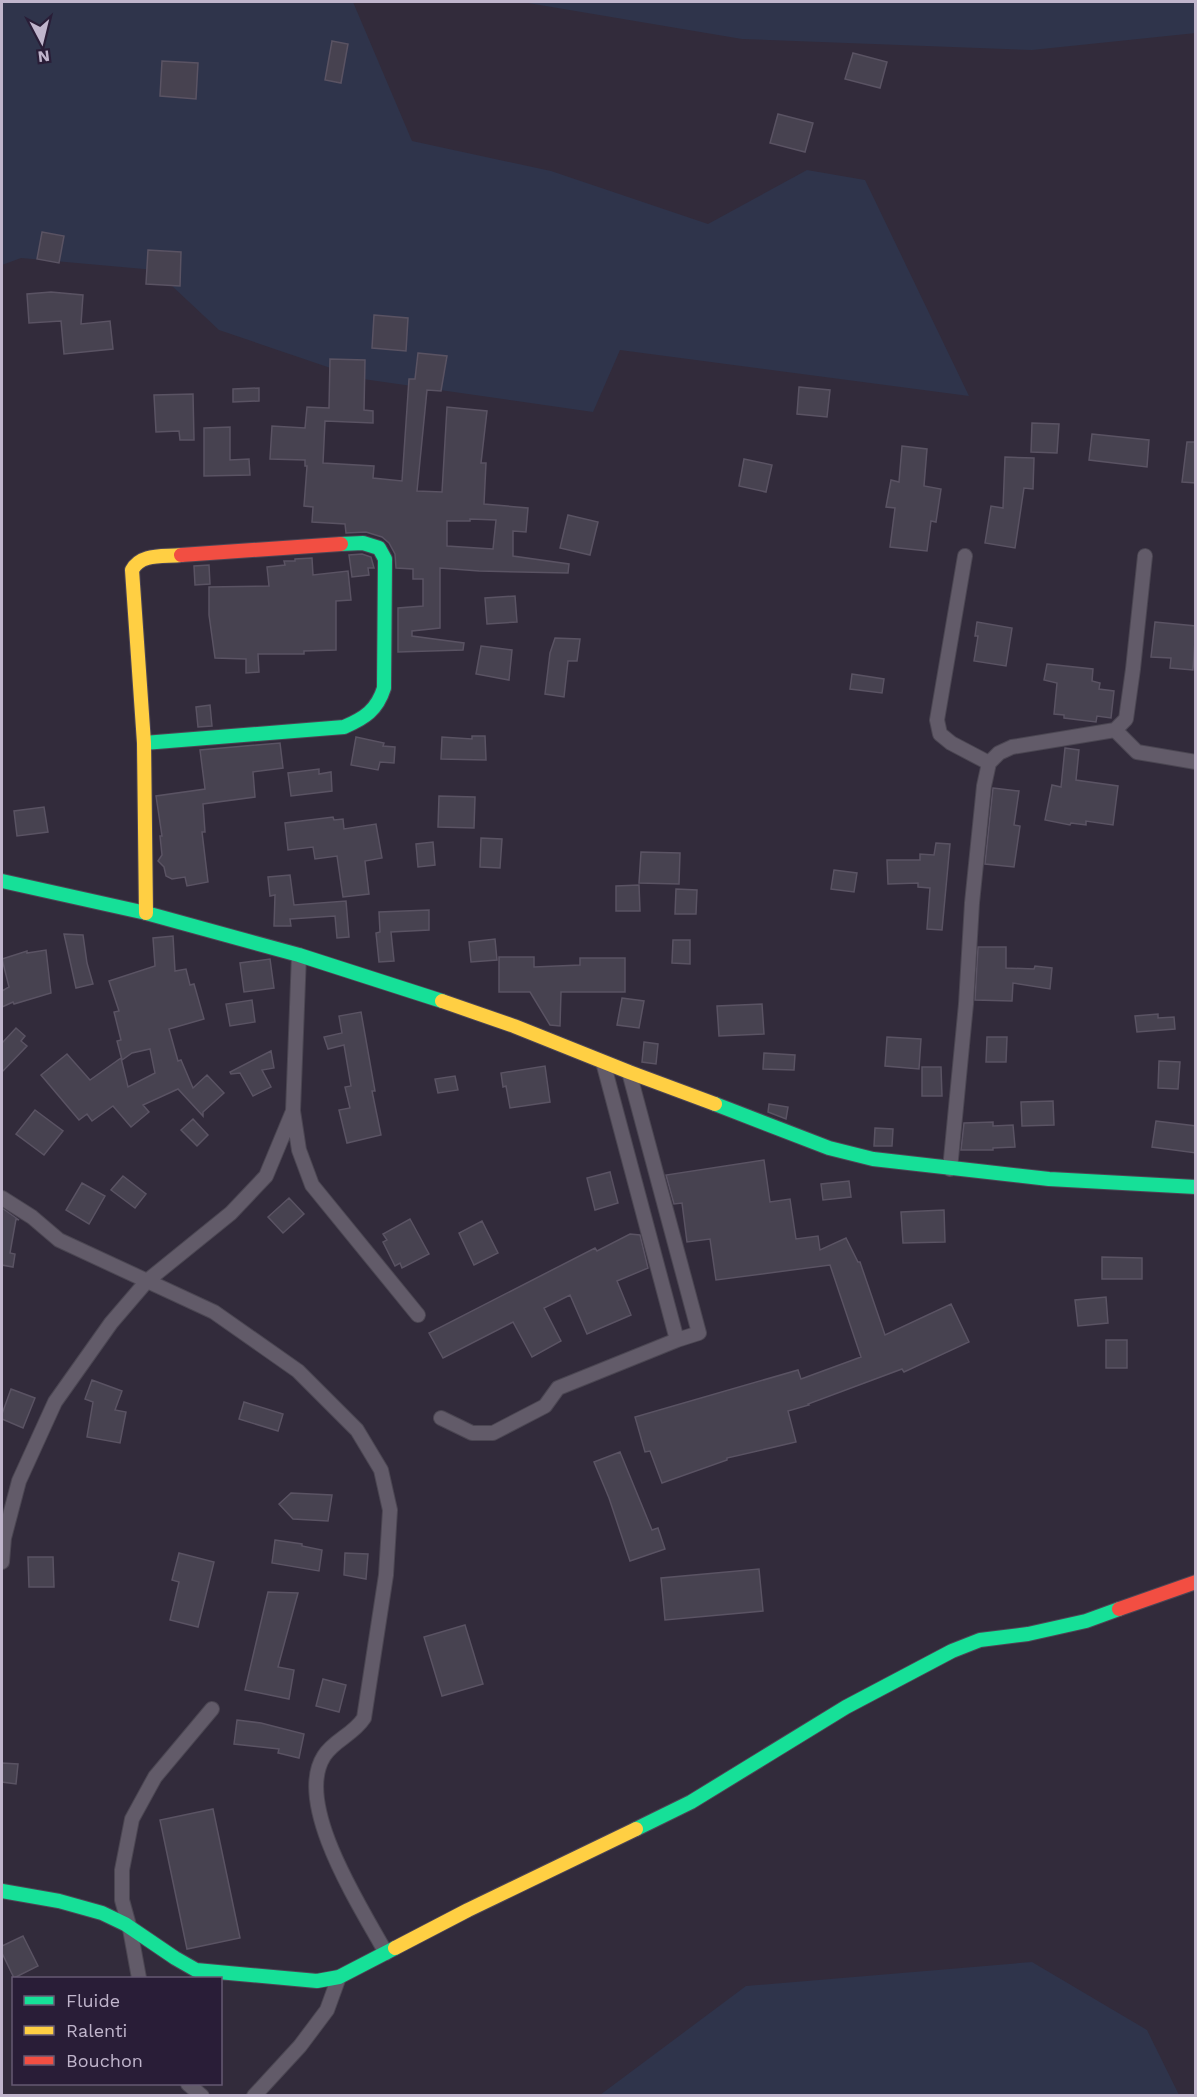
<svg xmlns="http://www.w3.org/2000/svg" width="1197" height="2097" viewBox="0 0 1197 2097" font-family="'Work Sans',sans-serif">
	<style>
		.green { fill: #2f344b }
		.building { fill: #474250; stroke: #5a5363; stroke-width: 1.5; fill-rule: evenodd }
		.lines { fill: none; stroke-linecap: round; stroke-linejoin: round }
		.street-casing { stroke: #4b4652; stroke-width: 16 }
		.fast-casing { stroke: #4d4655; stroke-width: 16 }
		.slow-casing { stroke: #4d4655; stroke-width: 16 }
		.jam-casing { stroke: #4d4655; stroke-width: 16 }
		.street { stroke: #625b69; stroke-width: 14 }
		.fast { stroke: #16e098; stroke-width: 14 }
		.slow { stroke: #ffcf43; stroke-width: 14 }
		.jam { stroke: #f24e42; stroke-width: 14 }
	</style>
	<rect width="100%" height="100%" fill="#322b3b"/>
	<path class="green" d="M2,2H353L412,141L551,171L708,224L807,170L865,180L969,396L620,350L593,412L363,379L219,330L155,270L21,258L2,265Z
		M522,2H1195L1196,33L1032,50L742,39Z
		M1032,1962L1147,2030L1179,2095H600L746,1986Z"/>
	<path class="building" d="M332,41L348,44L341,83L325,80Z
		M853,53L887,62L880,88L845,79Z
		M162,61L198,63L196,99L160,96Z
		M778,114L813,123L805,152L770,143Z
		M42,232L64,236L59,263L37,259Z
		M148,250L181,252L180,286L146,284Z
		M51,292L83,295L81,324L110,321L113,349L64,354L61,321L29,323L27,294Z
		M374,315L408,318L406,351L372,348Z
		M418,353L447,356L441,391L427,390L417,491L442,492L447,407L487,411L481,463H486L484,504L528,508L526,532L513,531V556L569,564L568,573L479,571L440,568V628L412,631V636L464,643L463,650L398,652V608L423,606V579H413V569L396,568L395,554L389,543L382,537L366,532L346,533L345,524L312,522L313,507L304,506L307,466H305V460L270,459L272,426L305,428L307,407L329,408L330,359L365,360L364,410L373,411V423L325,421L323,463L374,466L373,478L402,481L409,379H415ZM470,519L496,520L493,549L447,546V521H470Z
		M799,387L830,390L827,417L797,414Z
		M259,388V401L233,402V389Z
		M193,394L194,440H180L179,431L156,432L154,395Z
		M1032,423L1059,424L1057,453L1031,452Z
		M230,427V460L249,459L250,475L204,476V428Z
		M1092,434L1149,440L1147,467L1089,460Z
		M1187,442H1196V483L1182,482Z
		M902,446L927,449L924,486L941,489L936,522L931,521L927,551L890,547L895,508L886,507L891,480L899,482Z
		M1005,457L1034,458L1033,489L1024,488L1015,548L985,543L991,506L1003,508Z
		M744,459L772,465L766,492L739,486Z
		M568,515L598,522L590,555L560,548Z
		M362,554L371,557L374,568H368L369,575L352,577L349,555Z
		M312,558L313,575L348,571L351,600L336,601V650L304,651V654H258L259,672L246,673V659L215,658L209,615V587L269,586L267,567L285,565L284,561H295V559Z
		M209,565L210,584L195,585L194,566Z
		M515,596L517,622L487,624L485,598Z
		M977,622L1012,628L1006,666L974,661L978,636H975Z
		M1155,622L1196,626L1193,670L1170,668L1171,658L1151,657Z
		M555,638L580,639L577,661H568L564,697L545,694L550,653Z
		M481,646L512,650L509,680L476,674Z
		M1047,664L1093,669L1092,681L1100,683L1099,689L1114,691L1111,718L1097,716L1096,722L1064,718V715L1054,714L1057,683L1044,680Z
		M852,674L884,679L882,693L850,689Z
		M210,705L212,726L198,727L196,707Z
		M472,736H485L486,760L441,759L442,737L472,739Z
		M356,737L384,743L383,746L395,747L394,763L380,762L378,770L351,765Z
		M280,743L283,768L253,772L255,797L203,804L205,832H202L208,882L187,886L185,877L172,879L166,876L164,867L158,861L162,855L160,836H162L156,796L205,789L200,750Z
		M1065,748L1079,750L1076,780L1118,786L1113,825L1086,821V825L1071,823L1070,825L1045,820L1052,785L1061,787Z
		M319,769V774L331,772L332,791L291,796L288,773Z
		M993,788L1019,791L1014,825L1020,826L1014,867L985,864Z
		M439,796L475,797L474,828L438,827Z
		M44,807L48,832L17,836L14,811Z
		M333,817L334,820L343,819L344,829L376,824L382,858L365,861L369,894L343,897L337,856L315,859L313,847L288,850L285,823Z
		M481,838L502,839L500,868L480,867Z
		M433,842L435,865L418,867L416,844Z
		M936,843L950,844L942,930L927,929L930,888L918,887V883L888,884L887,860H920V854L934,855Z
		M641,852L680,853L679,884L639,883Z
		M834,870L857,873L854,892L831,889Z
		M290,875L294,905L346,901L349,937L337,938L335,916L290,919L291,926H274L275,895L270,896L268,877Z
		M639,885L640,911H616V886Z
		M676,889L697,890L696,914H675Z
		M429,910V930L391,932L394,961L379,962L376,933L380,932L379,912Z
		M64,934L83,935L87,963L93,984L76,988Z
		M173,936L175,971L186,969L190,985L194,984L204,1019L169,1029L178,1061L181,1060L193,1088L207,1075L224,1093L203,1112V1116L178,1089L143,1105L149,1112L131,1127L113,1106L92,1121L87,1114L79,1120L41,1075L67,1054L90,1080L121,1058L128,1087L155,1073L150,1049L132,1053L122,1060L117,1041L121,1040L114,1012L119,1011L109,981L155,966L153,938Z
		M495,939L497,960L471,962L469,942Z
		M673,940H690V964L672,963Z
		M978,947H1006V968L1034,969L1035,966L1052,968L1050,989L1013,983L1012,1001L975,1000Z
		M46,950L51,993L14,1004L13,1002L2,1007V991L9,987L2,959L27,951V953Z
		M499,957H534V967L580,965V958H625V992H561L560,1026L550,1025L530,992H499Z
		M270,959L274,988L244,992L240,963Z
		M622,998L644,1001L639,1028L617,1025Z
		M252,1000L255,1022L230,1026L226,1004Z
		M762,1004L764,1034L719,1036L717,1006Z
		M361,1012L375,1091H372L381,1135L347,1143L339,1110L350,1108L345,1087L351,1086L344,1045L328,1049L324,1037L342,1033L339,1016Z
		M1158,1014V1018L1174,1017L1175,1029L1137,1032L1135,1016Z
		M16,1028L25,1036L21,1041L27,1046L2,1072V1043Z
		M887,1037L921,1039L919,1069L885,1066Z
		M987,1037H1007L1006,1062H986Z
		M644,1042L658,1044L656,1064L642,1062Z
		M271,1051L274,1068L262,1070L271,1087L253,1096L240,1073L231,1074L230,1072Z
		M764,1053L795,1055L794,1070L763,1069Z
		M1159,1061L1180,1062L1178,1089L1158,1088Z
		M545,1066L550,1102L510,1108L506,1086L503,1087L501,1073Z
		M922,1067H941L942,1096H922Z
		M455,1076L458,1090L438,1093L435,1079Z
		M1053,1101L1054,1125L1022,1126L1021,1102Z
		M769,1104L788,1107L786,1119L768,1112Z
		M35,1110L63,1131L44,1155L16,1134Z
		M193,1119L208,1135L197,1146L181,1130Z
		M1156,1121L1196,1126V1153L1152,1147Z
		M993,1122V1126L1013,1125L1015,1147L993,1148V1150H961L964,1123Z
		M875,1128L893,1129L892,1146H874Z
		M764,1160L770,1202L790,1199L796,1239L818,1236L820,1250L846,1238L858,1262H860L885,1335L951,1304L969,1342L904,1372L902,1369L808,1404L809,1405L788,1411L796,1442L727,1458V1460L662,1483L650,1451L645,1452L635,1417L798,1370L801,1379L861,1357L830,1265L716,1280L710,1239L687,1242L682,1203L674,1204L666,1175Z
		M610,1172L618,1203L595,1210L587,1178Z
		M123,1176L146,1194L135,1208L111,1190Z
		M849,1181L851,1197L823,1200L821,1184Z
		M82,1183L105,1196L89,1224L66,1210Z
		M289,1198L304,1214L283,1233L268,1217Z
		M2,1208L19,1220L16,1219L10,1253L15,1254L13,1267L2,1265Z
		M944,1210L945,1242L903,1243L901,1212Z
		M410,1219L429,1254L402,1268L400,1263L395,1266L383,1242L387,1240L383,1234Z
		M482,1221L498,1253L474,1265L459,1233Z
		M630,1234L640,1235L648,1268L617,1281L631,1315L587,1334L570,1295L544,1308L561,1341L532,1357L513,1322L443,1358L429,1333L595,1248L597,1251Z
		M1102,1257L1142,1258V1279H1102Z
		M1106,1297L1108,1323L1078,1326L1075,1300Z
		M1106,1340H1127V1368H1106Z
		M92,1380L122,1391L115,1410L126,1412L120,1443L87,1437L93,1402L85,1399Z
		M11,1389L35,1398L23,1428L2,1419V1414Z
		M244,1402L283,1414L278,1431L239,1419Z
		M620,1452L652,1530L658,1528L665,1549L630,1561L609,1498L594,1462Z
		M291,1493L332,1495L328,1521L293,1519L279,1504Z
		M275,1540L302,1544V1546L322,1550L319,1571L272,1563Z
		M179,1553L214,1562L198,1627L170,1620L179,1582L172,1580Z
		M345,1553L368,1554L366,1579L344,1575Z
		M28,1557H53L54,1587H29Z
		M759,1569L763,1611L665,1620L661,1578Z
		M268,1592L298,1593L278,1667L294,1670L289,1699L245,1690Z
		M465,1625L483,1684L442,1696L424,1637Z
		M323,1679L346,1685L339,1712L316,1706Z
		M237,1720L261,1723L304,1734L299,1758L278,1753L279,1749L234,1744Z
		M2,1763L18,1764L16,1784L2,1782Z
		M213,1809L240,1938L187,1949L160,1820Z
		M23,1936L38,1966L14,1978L2,1953V1946Z"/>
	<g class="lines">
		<defs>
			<path id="street" d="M965,556L937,720L940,734L951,743L989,763
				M1115,730L1137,752L1196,762
				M299,955L293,1111L299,1150L312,1185L418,1315
				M603,1062L677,1340
				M950,1169L966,1004L972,903L984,786L989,763L999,753L1012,747L1115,730L1126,719L1133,669L1145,556
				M2,1198L32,1217L59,1240L214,1312L298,1371L357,1430L381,1470L390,1510L386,1575L364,1718C353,1735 334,1740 324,1756C293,1804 362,1909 386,1953
				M441,1418L472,1433H493L545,1406L558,1388L677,1340L699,1333L629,1072
				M2,1562L4,1538L19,1481L55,1402L111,1323L147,1281L231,1213L266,1176L293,1111
				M139,1978L130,1929L122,1900V1870L132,1819L155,1777L212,1709
				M188,2084L202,2096
				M254,2096L300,2046L327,2010L339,1977"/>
			<path id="fast" d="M144,743L344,727C365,718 377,710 384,688L385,559L379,548L363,543L341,544
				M2,881L146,913L299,955L442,1001
				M715,1104L829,1148L873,1159L1049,1179L1196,1187
				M636,1829L691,1802L846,1707L952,1651L980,1640L1028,1634L1086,1621L1119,1609
				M2,1891L59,1901L102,1913L125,1924L175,1958L196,1970L317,1981L339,1977L395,1948"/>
			<path id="slow" d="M146,913L144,743L132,570C141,553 163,557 181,555
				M442,1001L514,1026L629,1072L715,1104
				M395,1948L468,1910L636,1829"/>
			<path id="jam" d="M181,555L341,544
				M1119,1609L1196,1582"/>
		</defs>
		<use href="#street" class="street-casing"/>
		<use href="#fast" class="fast-casing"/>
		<use href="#slow" class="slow-casing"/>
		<use href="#jam" class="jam-casing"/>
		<use href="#street" class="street"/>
		<use href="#fast" class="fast"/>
		<use href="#slow" class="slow"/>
		<use href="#jam" class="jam"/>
	</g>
	<rect width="1197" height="2097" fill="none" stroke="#c0b5cc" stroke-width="6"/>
	<rect x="12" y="1977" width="210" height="108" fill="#291d37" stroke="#655a73" stroke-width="1.5"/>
	<rect x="24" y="1996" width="30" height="9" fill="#16e098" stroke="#655a73" stroke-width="1.5"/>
	<text x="66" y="2007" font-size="18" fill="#c0b5cc">Fluide</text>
	<rect x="24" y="2026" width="30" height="9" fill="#ffcf43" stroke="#655a73" stroke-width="1.5"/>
	<text x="66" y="2037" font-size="18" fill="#c0b5cc">Ralenti</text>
	<rect x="24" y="2056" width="30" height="9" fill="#f24e42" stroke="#655a73" stroke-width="1.5"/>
	<text x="66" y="2067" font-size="18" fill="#c0b5cc">Bouchon</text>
	<g transform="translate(42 42) rotate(173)" stroke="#291d37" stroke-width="4.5" paint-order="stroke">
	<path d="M0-4.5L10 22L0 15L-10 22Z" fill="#c0b5cc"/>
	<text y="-9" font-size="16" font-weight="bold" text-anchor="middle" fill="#c0b5cc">N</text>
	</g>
</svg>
